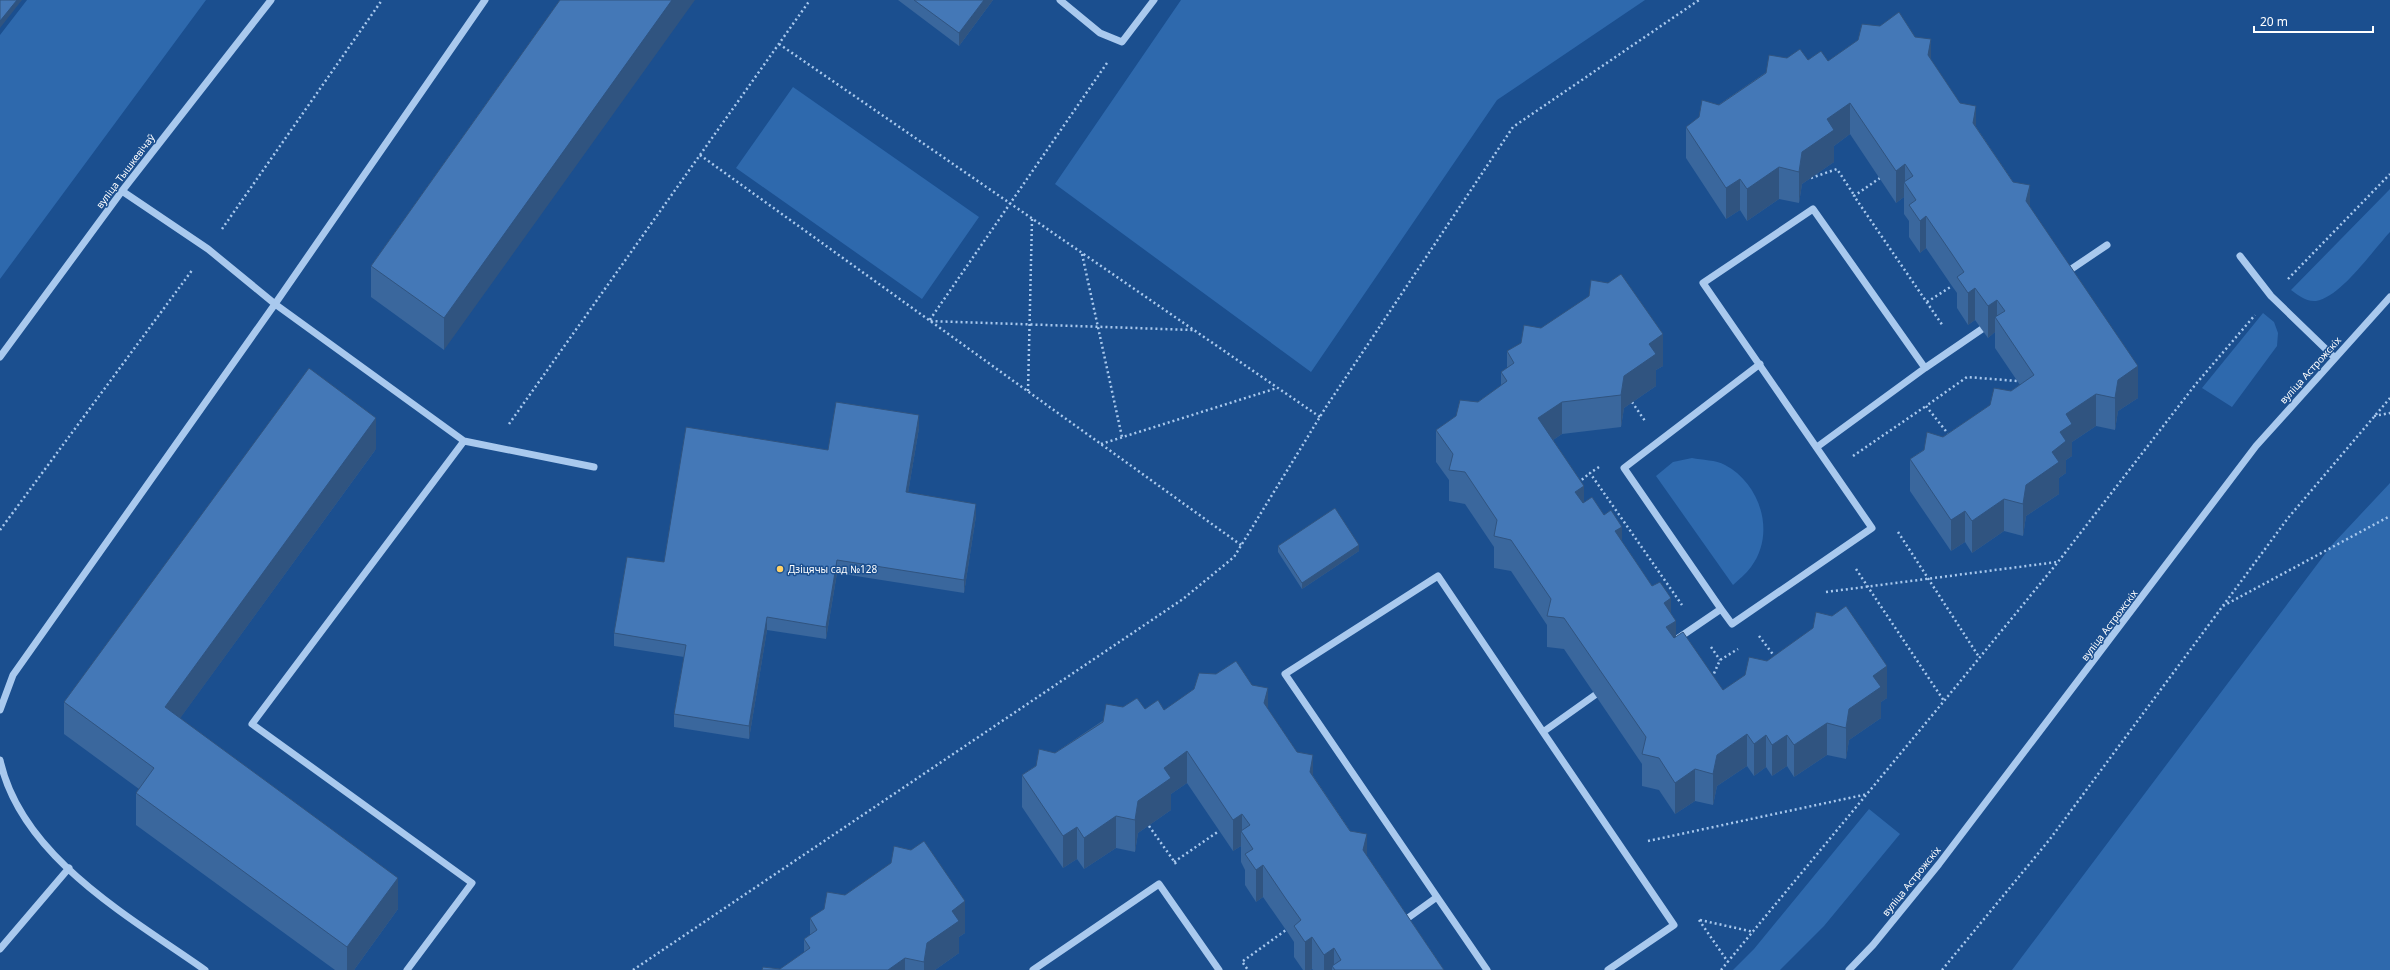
<svg xmlns="http://www.w3.org/2000/svg" width="2390" height="970" viewBox="0 0 2390 970" font-family="'Noto Sans',sans-serif">
	<style>
		.green { fill: #2e69ad }
		.lines { fill: none; stroke-linecap: round; stroke-linejoin: round }
		.path { stroke: #a9c9ee; stroke-width: 2.5; stroke-dasharray: 2 3; stroke-linecap: butt }
		.minor { stroke: #a9c9ee; stroke-width: 7 }
		.wall { fill: #3a679d }
		.shaded-wall { fill: #305480 }
		.building { fill: #4478b7; stroke: #305480 }
		.poi-dot { fill: #ffd166; stroke: #1b4f8f; stroke-width: 1.5 }
		.labels { text-anchor: middle; stroke-width: 3; stroke-linejoin: round; paint-order: stroke }
		.street-label { font-size: 10px; fill: #fff; stroke: #1b4f8f }
		.poi-label { font-size: 10px; fill: #fff; stroke: #1b4f8f; text-anchor: start }
	</style>
	<rect width="100%" height="100%" fill="#1b4f8f"/>
	<path class="green" d="M27,0H206L0,279V35Z
		M1181,0H1645L1497,100L1311,372L1055,184Z
		M793,87L979,217L922,299L736,168Z
		M2390,189V232C2373,250 2341,297 2316,301C2306,302 2298,295 2291,290Z
		M2263,313L2274,322L2278,333L2277,346L2232,407L2202,388Z
		M1692,458C1702,460 1716,460 1725,465C1761,484 1776,534 1751,567C1746,574 1739,579 1733,585L1656,476L1673,462Z
		M2390,483V970H2012L2331,546Z
		M1869,809L1900,834L1824,926L1780,970H1733L1754,949Z"/>
	<g class="lines">
		<path class="path" d="M779,44L1320,417
			M1107,63L929,321L1193,330
			M700,155L1241,545
			M1811,178L1837,169L1854,195
			M1880,178L1854,196L1943,326
			M222,229L382,0
			M1082,254L1122,437
			M2288,279L2390,174
			M1927,302L1952,286
			M1028,391L1032,219
			M1632,402L1645,421
			M2374,416L2390,413
			M509,424L810,0
			M1949,435L1926,406L1967,377L2017,381
			M1101,444L1277,388
			M1853,456L1926,406
			M1599,467L1590,473L1682,605
			M1578,483L1590,473
			M0,530L193,269
			M1898,532L1979,657
			M1856,569L1944,701
			M1826,592L2057,562
			M2223,606L2390,516
			M1759,636L1775,657
			M1711,647L1720,660
			M1712,678L1720,660L1738,649
			M1149,826L1176,864
			M1648,841L1868,794
			M1174,862L1219,831
			M1699,920L1728,962
			M1700,920L1754,932
			M1243,961L1286,930
			M1243,963L1248,970
			M633,970L1183,599L1234,557L1326,407L1513,127L1699,0
			M1721,970L1944,701L2058,562L2195,385L2255,315
			M1942,970L2050,839L2288,518L2390,398"/>
		<path class="minor" d="M1060,0L1100,33L1122,42L1154,0
			M122,191L208,249L275,304L464,441L594,467
			M2240,256L2271,296L2334,357
			M2064,274L2107,245
			M0,357L122,191L271,0
			M1817,447L1925,368
			M1721,609L1732,624L1872,528L1703,283L1813,209L1925,368L1982,329
			M1677,639L1721,609L1624,468L1760,364
			M1595,695L1543,732L1674,925L1608,970
			M0,710L13,675L275,304L485,0
			M0,760C21,857 130,917 205,970
			M1437,897L1487,970
			M1401,923L1437,897L1285,674L1438,576L1543,732
			M0,949L69,868
			M407,970L472,883L252,724L464,441
			M1033,970L1159,884L1219,970
			M1849,970L1873,945L1939,864L2256,446L2390,297"/>
	</g>
	<path class="wall" d="M560,0L444,350L371,297V266Z
		M898,0H993L959,46Z
		M1787,58L1828,61L1931,60L2030,207L2138,398L2118,411L2115,430L2096,426L2072,442V456L2066,460V473L2059,478V494L2026,516L2023,536L2004,531L1972,553L1965,542L1951,551L1910,491V459L2020,385L1995,348V332L1988,338L1975,320L1968,325L1957,308V293L1952,286L1926,248L1920,253L1909,237V221L1904,214V197L1896,203L1850,134L1834,146V162L1802,184L1799,203L1779,199L1747,221L1740,210L1726,219L1686,158V127Z
		M1507,351L1663,366L1656,370V386L1624,408L1621,427L1562,434L1553,440L1584,502L1622,542L1671,614L1676,637L1723,690L1887,698L1881,702V718L1849,740L1846,759L1827,755L1794,777L1787,766L1772,776L1766,767L1754,776L1747,766L1717,786L1713,805L1695,801L1675,814L1659,790L1642,786V764L1564,649L1547,647V625L1511,571L1494,568V547L1465,504L1449,501V480L1436,462V430L1501,386V372L1507,368Z
		M919,428L908,493L976,516L964,593L837,573L826,639L767,630L749,739L674,727V714L684,657L614,646V633L664,562Z
		M376,449L180,718L398,909L354,970H335L136,825V793L139,789L64,734V702Z
		M1278,546L1359,551L1302,589L1278,552Z
		M1123,707L1145,709L1164,710L1268,709L1444,970H1313L1312,969L1310,970H1303L1294,957V942L1286,930L1263,897L1256,902L1245,885V870L1241,862V846L1233,851L1187,783L1171,794V810L1138,833L1135,852L1116,848L1084,869L1077,859L1063,868L1022,807V775Z
		M810,918L965,933L959,937V953L935,970H762L780,969L804,953V939L810,935Z"/>
	<path class="shaded-wall" d="M17,0H22L0,28V21Z
		M672,0H695L444,350V318Z
		M984,0H993L959,46V33Z
		M1931,39V71L1928,55Z
		M1850,103V134L1834,146V162L1802,184L1799,203V172L1802,152L1827,119Z
		M1976,106V138L1973,123Z
		M1905,164V183L1904,182V197L1896,203V171Z
		M1779,167V199L1747,221V189Z
		M1740,179V210L1726,219V188Z
		M2030,185V216L2026,201Z
		M1926,216V248L1920,253V221Z
		M1975,288V320L1968,325V293Z
		M1997,300V319L1995,317V332L1988,338V306Z
		M1663,334V366L1656,370V386L1624,408L1621,427V395L1624,376L1649,344Z
		M2138,366V398L2118,411L2115,430V398L2118,380Z
		M2096,394V426L2072,442V456L2066,460V473L2059,478V494L2026,516L2023,536V504L2026,485L2052,452L2060,432L2066,414Z
		M1562,402V434L1538,450V418Z
		M919,415V428L906,505V492Z
		M376,418V449L165,739V707Z
		M1584,486V518L1575,492Z
		M2004,499V531L1972,553V521Z
		M976,504V516L964,593V580Z
		M1965,511V542L1951,551V520Z
		M1622,527V558L1615,531Z
		M1359,545V551L1302,589V583Z
		M837,560V573L826,639V627Z
		M1671,598V624L1676,621V653L1666,659L1664,603Z
		M767,617V630L749,739V726Z
		M1887,666V698L1881,702V718L1849,740L1846,759V728L1849,709L1873,676Z
		M1268,688V720L1264,703Z
		M1827,723V755L1794,777V745Z
		M1747,734V766L1717,786L1713,805V774L1717,755Z
		M1766,735V767L1754,776V744Z
		M1787,735V766L1772,776V745Z
		M1187,751V783L1171,794V810L1138,833L1135,852V820L1138,801L1164,768Z
		M1313,755V786L1310,772Z
		M1695,769V801L1675,814V783Z
		M1242,814V833L1241,831V846L1233,851V820Z
		M1116,816V848L1084,869V838Z
		M1077,827V859L1063,868V836Z
		M1367,834V865L1363,850Z
		M1263,865V897L1256,902V870Z
		M398,878V909L354,970H347V947Z
		M965,901V933L959,937V953L935,970H924V962L927,943L952,911Z
		M1312,937V969L1310,970H1305V942Z
		M1334,948V968L1332,966V970H1324V955Z
		M905,958V970H888Z"/>
	<path class="building" d="M0,0H17L0,21Z
		M560,0H672L444,318L371,266Z
		M914,0H984L959,33Z
		M1899,12L1915,37L1931,39L1928,55L1960,103L1976,106L1973,123L2013,182L2030,185L2026,201L2138,366L2118,380L2115,398L2096,394L2066,414L2072,424L2060,432L2066,441L2052,452L2059,462L2026,485L2023,504L2004,499L1972,521L1965,511L1951,520L1910,459L1924,450L1927,432L1943,437L1990,405L1994,388L2011,391L2034,375L1995,317L2005,311L1997,300L1988,306L1975,288L1968,293L1957,277L1964,272L1952,254L1926,216L1920,221L1909,205L1916,200L1904,182L1913,176L1905,164L1896,171L1850,103L1827,119L1834,130L1802,152L1799,172L1779,167L1747,189L1740,179L1726,188L1686,127L1699,117L1702,100L1719,105L1766,73L1769,55L1787,58L1800,49L1808,60L1821,51L1828,61L1858,40L1862,24L1880,26Z
		M1621,274L1663,334L1649,344L1656,354L1624,376L1621,395L1562,402L1538,418L1584,486L1575,492L1583,503L1592,497L1604,515L1611,510L1622,527L1615,531L1640,568L1652,586L1660,582L1671,598L1664,603L1676,621L1666,627L1674,638L1683,632L1723,690L1745,675L1749,657L1767,661L1813,628L1816,612L1832,616L1846,606L1887,666L1873,676L1881,687L1849,709L1846,728L1827,723L1794,745L1787,735L1772,745L1766,735L1754,744L1747,734L1717,755L1713,774L1695,769L1675,783L1659,758L1642,754L1646,737L1564,618L1547,616L1551,599L1511,540L1494,536L1497,520L1465,472L1449,470L1453,454L1436,430L1456,416L1460,400L1478,402L1507,381L1501,372L1514,363L1507,351L1521,343L1524,325L1541,328L1589,296L1591,280L1608,283Z
		M309,368L376,418L165,707L398,878L347,947L136,793L154,768L64,702Z
		M836,402L919,415L906,492L976,504L964,580L837,560L826,627L767,617L749,726L674,714L686,645L614,633L627,557L664,562L686,427L828,450Z
		M1335,508L1359,545L1302,583L1278,546Z
		M1236,661L1252,685L1268,688L1264,703L1297,752L1313,755L1310,772L1350,831L1367,834L1363,850L1444,970H1335L1332,966L1341,960L1334,948L1324,955L1312,937L1305,942L1294,926L1301,920L1286,899L1263,865L1256,870L1245,854L1253,849L1241,831L1250,825L1242,814L1233,820L1187,751L1164,768L1171,778L1138,801L1135,820L1116,816L1084,838L1077,827L1063,836L1022,775L1036,766L1039,749L1055,753L1103,722L1106,704L1123,707L1137,698L1145,709L1158,700L1164,710L1194,689L1199,673L1216,674Z
		M924,841L965,901L952,911L959,921L927,943L924,962L905,958L888,970H762L763,967L780,969L810,948L804,939L817,930L810,918L824,909L827,892L845,895L891,863L894,846L911,850Z"/>
	<circle class="poi-dot" cx="780" cy="569" r="4"/>
	<g class="labels">
		<g class="street-label">
			<text transform="translate(125 171) rotate(-53)" y="4">вуліца Тышкевічаў</text>
			<text transform="translate(2310 370) rotate(-48)" y="4">вуліца Астрожскіх</text>
			<text transform="translate(2109 625) rotate(-53)" y="4">вуліца Астрожскіх</text>
			<text transform="translate(1911 881) rotate(-51)" y="4">вуліца Астрожскіх</text>
		</g>
		<g class="poi-label">
			<text x="788" y="573">Дзіцячы сад №128</text>
		</g>
	</g>
	<path d="M2254 26v6h119v-6" fill="none" stroke="#ffffff" stroke-width="2"/>
	<text x="2260" y="26" font-size="12" fill="#ffffff" stroke="#1b4f8f" stroke-width="3" paint-order="stroke">20 m</text>
</svg>
